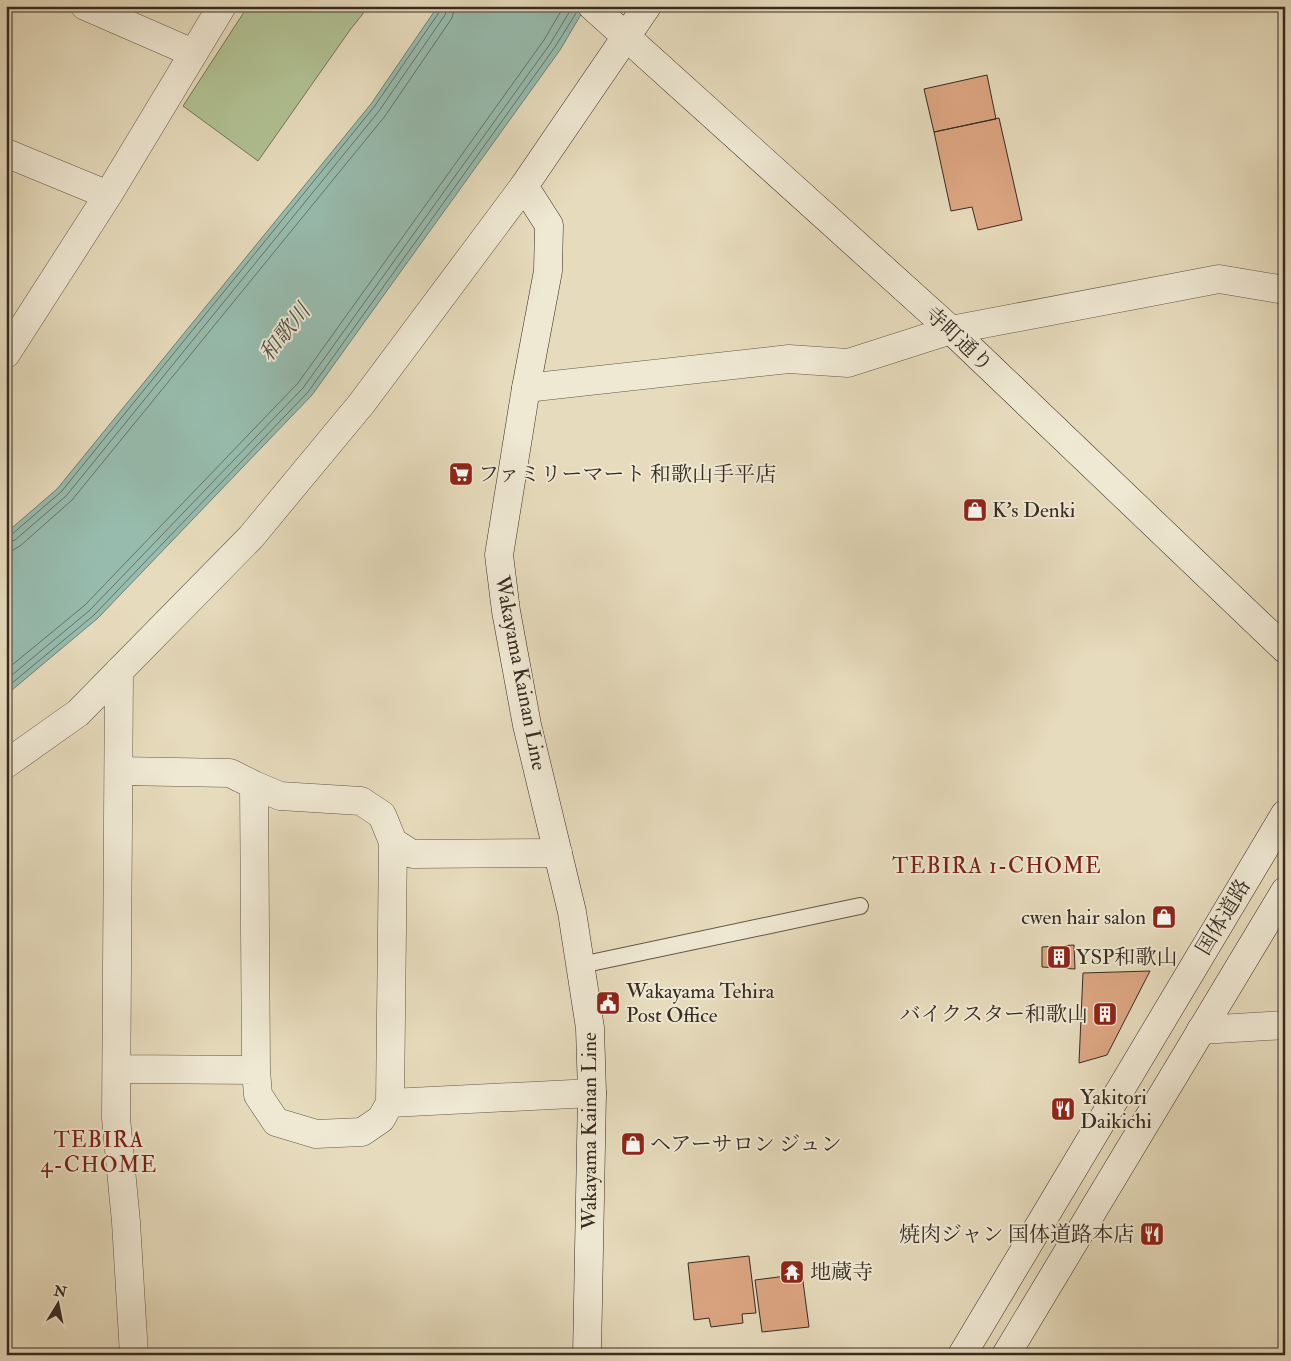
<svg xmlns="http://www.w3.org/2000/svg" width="1291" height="1361" viewBox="0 0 1291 1361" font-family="'IM FELL Double Pica','Noto Serif JP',serif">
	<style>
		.green { fill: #b1c193; stroke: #74765a }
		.water { fill: #97bbad; stroke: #708175 }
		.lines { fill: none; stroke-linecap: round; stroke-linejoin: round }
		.shore { stroke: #667368; stroke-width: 1 }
		.building { fill: #dca682; stroke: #362b22 }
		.lane-casing { stroke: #625748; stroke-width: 18 }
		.street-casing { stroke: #625748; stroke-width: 29 }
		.secondary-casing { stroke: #362b22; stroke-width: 29 }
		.lane { stroke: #efe8d3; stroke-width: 16 }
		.street { stroke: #efe8d3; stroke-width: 28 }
		.secondary { stroke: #efe8d3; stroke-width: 28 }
		.labels { text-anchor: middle; stroke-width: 4; stroke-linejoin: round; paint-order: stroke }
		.street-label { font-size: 21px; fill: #362b22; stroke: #efe8d3 }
		.poi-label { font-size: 21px; fill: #362b22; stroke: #efe8d3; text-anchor: start }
		.water-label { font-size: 22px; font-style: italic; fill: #4e4f45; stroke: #efe8d3 }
		.neighbourhood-label { font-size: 22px; letter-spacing: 1px; fill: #7a1f14; stroke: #efe8d3 }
	</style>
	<rect width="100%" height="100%" fill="#e6dbbc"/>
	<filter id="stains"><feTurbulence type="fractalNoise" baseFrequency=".004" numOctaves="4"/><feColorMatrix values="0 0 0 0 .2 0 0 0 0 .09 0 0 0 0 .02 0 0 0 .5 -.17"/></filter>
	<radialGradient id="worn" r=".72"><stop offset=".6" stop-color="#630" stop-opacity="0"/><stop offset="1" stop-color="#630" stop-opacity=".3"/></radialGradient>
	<path class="green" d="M248,6H369L350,30L258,161L183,106Z"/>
	<path class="water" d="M438,6H586L560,50L312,395L98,618L6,695V533L57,489L371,104Z"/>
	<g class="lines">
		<path class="shore" d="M6,537L11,535L61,492L374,107L440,11L441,6
			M6,543L15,540L66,496L379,111L445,15L448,6
			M6,550H13L20,546L72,500L385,116L452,18L455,6
			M6,670L85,605L298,383L544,40L564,6
			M6,680L90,610L303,388L550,44L573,6
			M6,688L94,615L308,392L555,47L578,10"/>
	</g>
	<path class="building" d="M987,75L996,119L934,132L924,89Z
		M999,118L1022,220L978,230L972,207L951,211L934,132Z
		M1074,945L1075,969L1042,967V947Z
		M1150,971L1107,1055L1079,1063L1083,973Z
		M749,1256L756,1313L742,1314L743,1323L711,1327L709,1318L694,1320L688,1263Z
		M802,1274L809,1327L762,1332L755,1280Z"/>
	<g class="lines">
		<defs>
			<path id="lane" d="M581,965L860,906"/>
			<path id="street" d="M85,6L193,53
				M6,153L108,195
				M6,354L108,195L222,6
				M526,388L789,359L848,363L951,330L1219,279L1285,290
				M119,671L116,1118L126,1222L134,1355
				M6,764L78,713L251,537L362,403L524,186
				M254,785L280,796L361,801L382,815L393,842L412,854L558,853
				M393,842L390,1103L592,1093
				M1201,1030L1285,1025
				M117,1069L256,1070L254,785L230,773L119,771
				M256,1070L258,1095L276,1122L316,1134L362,1132L381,1119L390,1103"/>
			<path id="secondary" d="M592,6L951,330L1285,649
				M587,1355L592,1093L590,1028L572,912L527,725L506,611L499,555L526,388L548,271L549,225L524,186L647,6
				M962,1355L1285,814
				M1006,1355L1285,891"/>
		</defs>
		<use href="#lane" class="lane-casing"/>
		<use href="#street" class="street-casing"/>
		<use href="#secondary" class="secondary-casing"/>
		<use href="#lane" class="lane"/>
		<use href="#street" class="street"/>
		<use href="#secondary" class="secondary"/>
	</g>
	<defs>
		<symbol id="supermarket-square" viewBox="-11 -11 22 22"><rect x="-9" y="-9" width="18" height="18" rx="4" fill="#8f2418" stroke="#efe8d3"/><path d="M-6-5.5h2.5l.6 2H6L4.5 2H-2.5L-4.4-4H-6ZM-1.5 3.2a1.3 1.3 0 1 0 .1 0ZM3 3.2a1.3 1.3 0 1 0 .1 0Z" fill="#fff"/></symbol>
		<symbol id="shop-square" viewBox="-11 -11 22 22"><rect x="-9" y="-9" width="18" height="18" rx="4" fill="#8f2418" stroke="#efe8d3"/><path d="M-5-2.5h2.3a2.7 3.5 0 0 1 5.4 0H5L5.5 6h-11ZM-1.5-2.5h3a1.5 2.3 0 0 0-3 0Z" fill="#fff"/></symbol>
		<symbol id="building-square" viewBox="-11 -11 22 22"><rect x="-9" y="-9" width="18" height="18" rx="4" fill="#8f2418" stroke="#efe8d3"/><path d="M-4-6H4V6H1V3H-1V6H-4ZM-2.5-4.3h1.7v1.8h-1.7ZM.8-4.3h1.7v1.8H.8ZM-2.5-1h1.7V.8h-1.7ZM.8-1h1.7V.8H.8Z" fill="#fff"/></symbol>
		<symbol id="civic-square" viewBox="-11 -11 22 22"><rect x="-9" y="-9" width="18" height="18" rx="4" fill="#8f2418" stroke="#efe8d3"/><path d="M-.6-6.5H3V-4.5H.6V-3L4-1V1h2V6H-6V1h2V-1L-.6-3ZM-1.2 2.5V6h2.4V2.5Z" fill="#fff"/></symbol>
		<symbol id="restaurant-square" viewBox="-11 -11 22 22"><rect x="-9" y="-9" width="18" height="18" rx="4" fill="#8f2418" stroke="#efe8d3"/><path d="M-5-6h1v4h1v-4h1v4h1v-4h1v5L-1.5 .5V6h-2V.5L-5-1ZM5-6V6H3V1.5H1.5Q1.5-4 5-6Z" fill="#fff"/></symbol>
		<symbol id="temple-square" viewBox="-11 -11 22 22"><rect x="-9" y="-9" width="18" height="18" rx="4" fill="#8f2418" stroke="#efe8d3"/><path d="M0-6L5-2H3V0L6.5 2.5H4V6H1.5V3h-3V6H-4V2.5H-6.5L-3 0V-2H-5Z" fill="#fff"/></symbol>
	</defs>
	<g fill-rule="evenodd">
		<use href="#supermarket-square" x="447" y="460" width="28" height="28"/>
		<use href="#shop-square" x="961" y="496" width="28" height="28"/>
		<use href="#shop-square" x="1150" y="903" width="28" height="28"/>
		<use href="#building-square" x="1045" y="943" width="28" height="28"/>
		<use href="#civic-square" x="594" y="989" width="28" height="28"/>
		<use href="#building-square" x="1091" y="1000" width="28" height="28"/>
		<use href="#restaurant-square" x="1049" y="1095" width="28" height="28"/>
		<use href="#shop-square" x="619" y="1130" width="28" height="28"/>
		<use href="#restaurant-square" x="1138" y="1220" width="28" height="28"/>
		<use href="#temple-square" x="778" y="1258" width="28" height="28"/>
	</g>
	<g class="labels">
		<g class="street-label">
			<text transform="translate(959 339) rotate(43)" y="7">寺町通り</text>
			<text transform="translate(521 673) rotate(79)" y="7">Wakayama Kainan Line</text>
			<text transform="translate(1223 917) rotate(-59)" y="7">国体道路</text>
			<text transform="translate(589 1131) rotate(-90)" y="7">Wakayama Kainan Line</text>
		</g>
		<g class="poi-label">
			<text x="478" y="481">ファミリーマート 和歌山手平店</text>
			<text x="992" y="517">K's Denki</text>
			<text x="1146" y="924" text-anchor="end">cwen hair salon</text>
			<text x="1076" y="964">YSP和歌山</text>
			<text x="626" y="998">Wakayama Tehira<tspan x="626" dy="24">Post Office</tspan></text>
			<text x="1088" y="1021" text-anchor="end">バイクスター和歌山</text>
			<text x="1080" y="1104">Yakitori<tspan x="1080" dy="24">Daikichi</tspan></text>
			<text x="650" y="1151">ヘアーサロン ジュン</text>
			<text x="1134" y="1241" text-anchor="end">焼肉ジャン 国体道路本店</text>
			<text x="810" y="1279">地蔵寺</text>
		</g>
		<g class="water-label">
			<text transform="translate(284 332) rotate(-51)" y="8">和歌川</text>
		</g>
		<g class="neighbourhood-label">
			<text x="997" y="873">TEBIRA 1-CHOME</text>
			<text x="99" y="1147">TEBIRA<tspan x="99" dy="25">4-CHOME</tspan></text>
		</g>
	</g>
	<rect width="1291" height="1361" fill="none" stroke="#e6dbbc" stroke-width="25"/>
	<rect x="8" y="8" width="1276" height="1346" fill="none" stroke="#362b22" stroke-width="2.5"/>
	<rect x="12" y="12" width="1266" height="1336" fill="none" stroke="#362b22"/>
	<g transform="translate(58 1304) rotate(10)" stroke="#efe8d3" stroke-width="4" paint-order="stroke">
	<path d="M0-4L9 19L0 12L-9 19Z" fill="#362b22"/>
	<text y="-8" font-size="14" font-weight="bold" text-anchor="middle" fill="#362b22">N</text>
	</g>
	<rect width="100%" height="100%" filter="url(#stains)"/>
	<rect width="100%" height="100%" fill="url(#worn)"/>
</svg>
